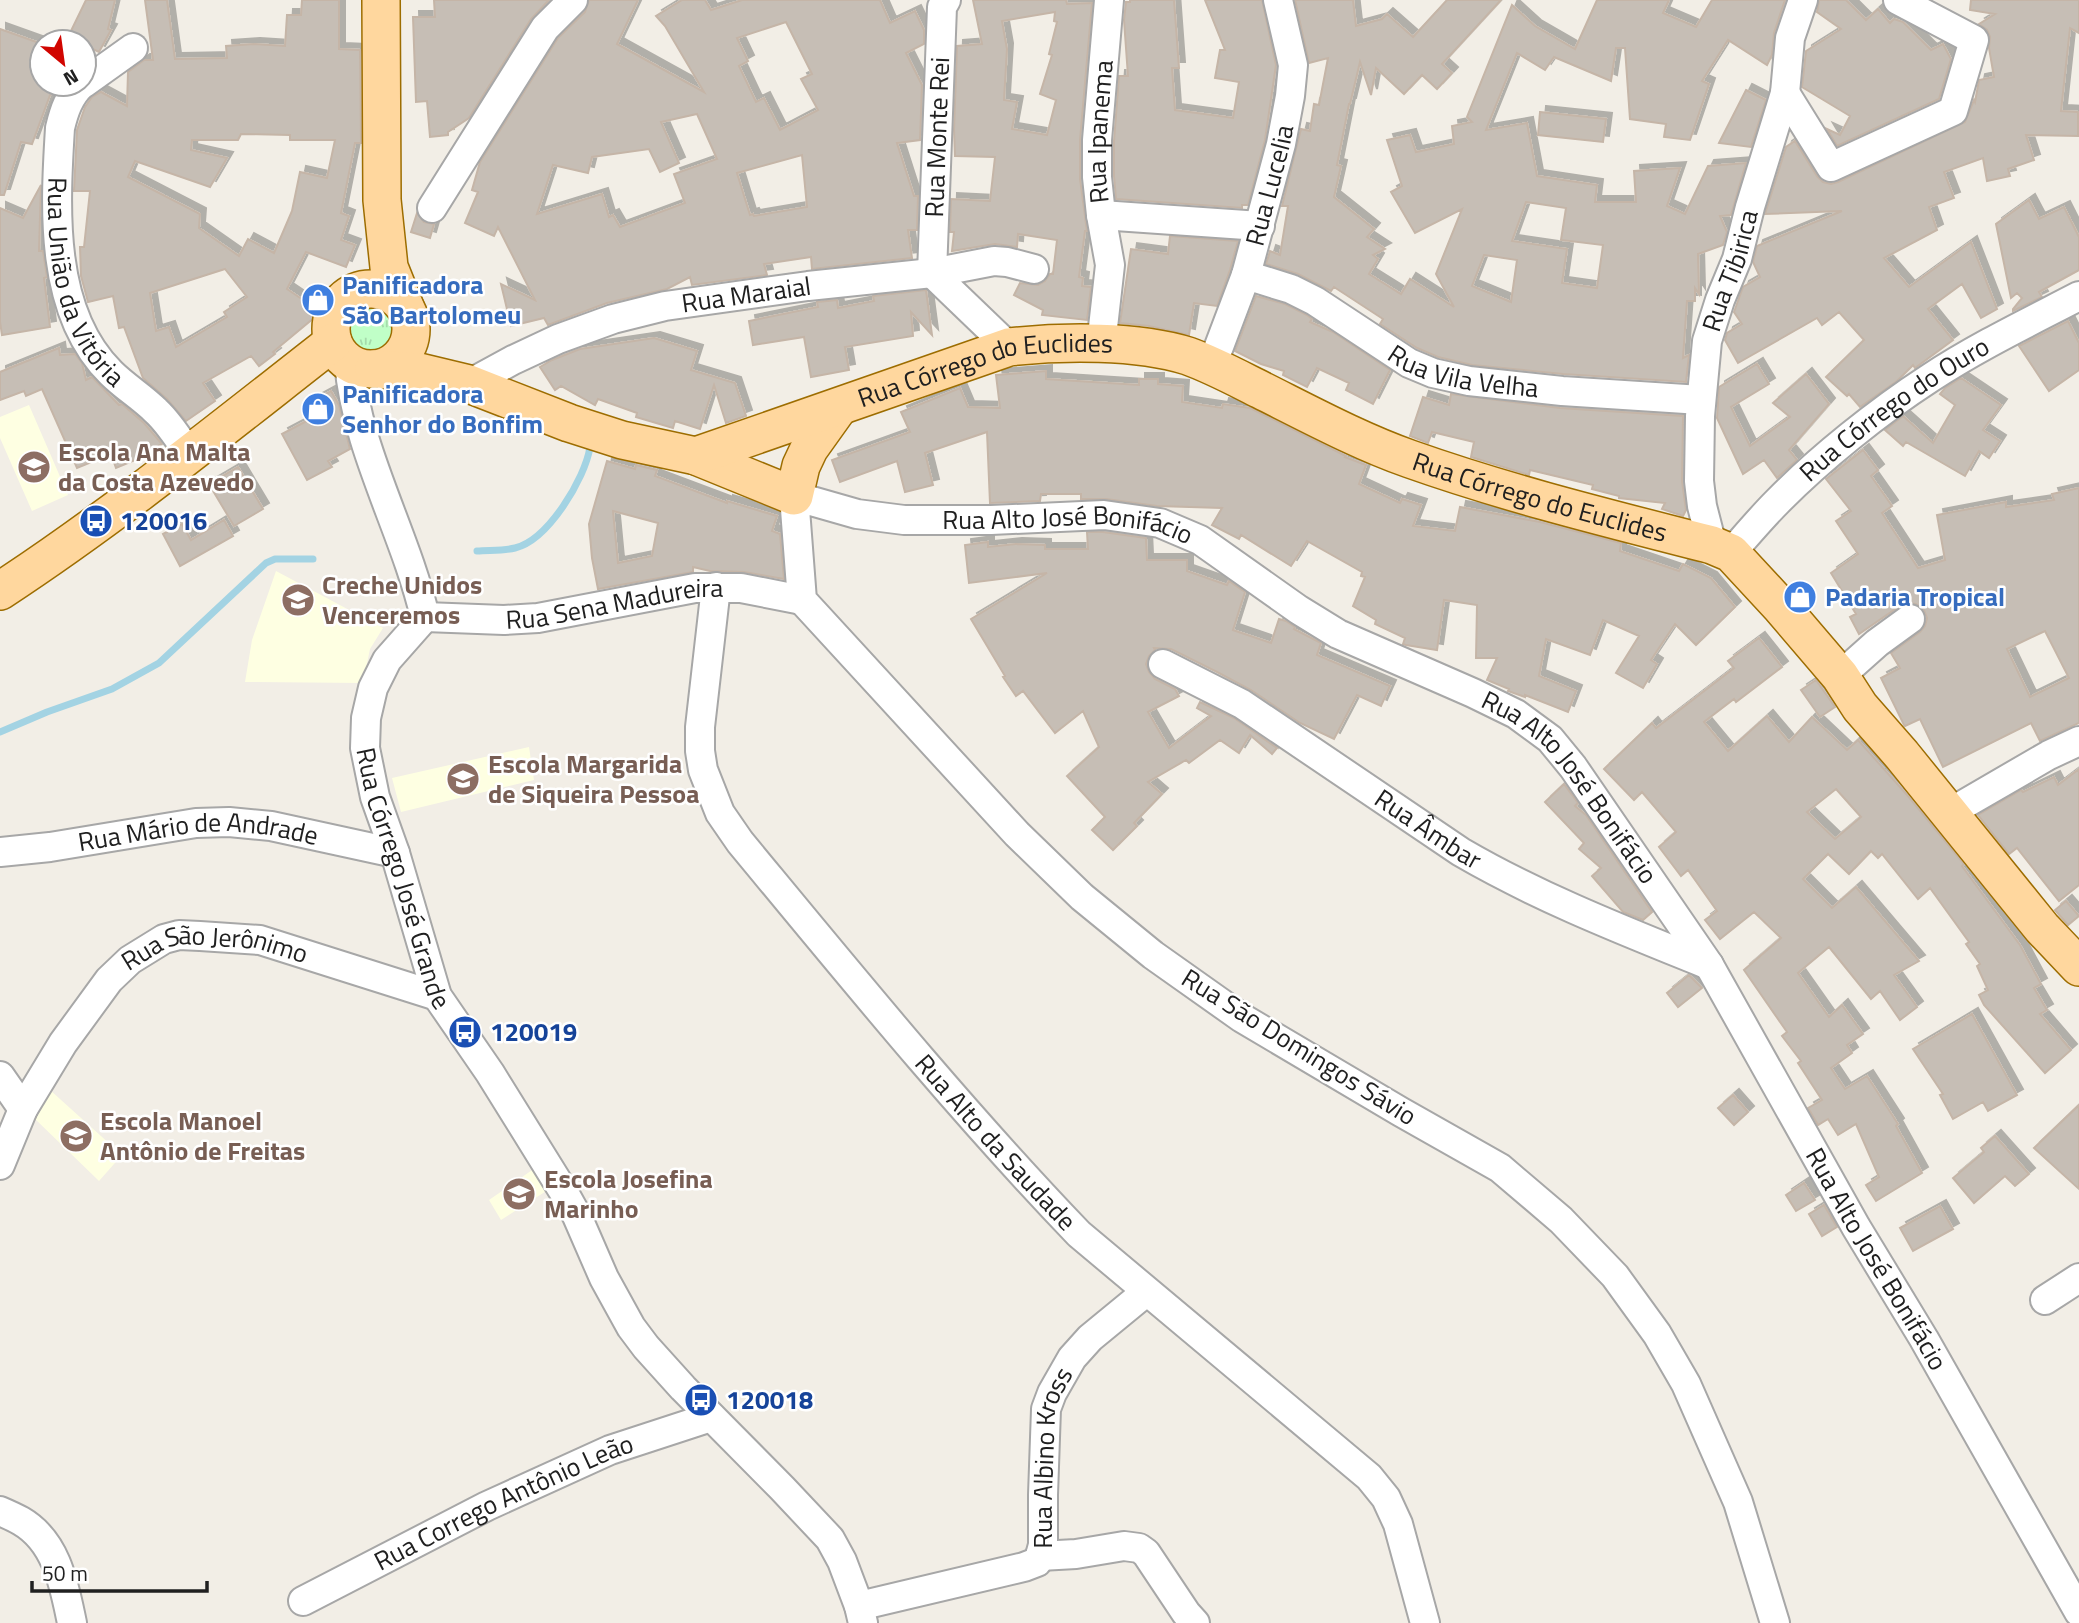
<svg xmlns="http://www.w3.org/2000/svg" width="2079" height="1623" viewBox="0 0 2079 1623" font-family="'Titillium Web',sans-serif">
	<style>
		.education { fill: #feffe2 }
		.park { fill: url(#park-tufts) }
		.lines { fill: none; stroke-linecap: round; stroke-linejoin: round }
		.stream { stroke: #a3d3e3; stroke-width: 7 }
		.building { fill: #c6beb5; stroke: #c5b5a7; stroke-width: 2; fill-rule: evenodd; filter: url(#shadow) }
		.minor-casing { stroke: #a7a7a7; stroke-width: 32 }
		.major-casing { stroke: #9d6d00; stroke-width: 40 }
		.minor { stroke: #fff; stroke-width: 28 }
		.major { stroke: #ffd79e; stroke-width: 37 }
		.labels { text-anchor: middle; stroke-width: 5; stroke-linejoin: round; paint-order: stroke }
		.street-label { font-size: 26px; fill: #202020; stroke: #fff }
		.shop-label { font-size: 26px; font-weight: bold; fill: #366cbe; stroke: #fff; text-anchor: start }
		.education-label { font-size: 26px; font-weight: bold; fill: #785e54; stroke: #fff; text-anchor: start }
		.transit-label { font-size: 26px; font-weight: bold; fill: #164399; stroke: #fff; text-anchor: start }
	</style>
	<defs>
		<pattern id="park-tufts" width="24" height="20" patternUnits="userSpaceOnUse" patternTransform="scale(1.75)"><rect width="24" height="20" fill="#c0ffc7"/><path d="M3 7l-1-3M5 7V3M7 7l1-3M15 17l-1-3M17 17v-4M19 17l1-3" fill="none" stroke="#a5daab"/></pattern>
		<filter id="shadow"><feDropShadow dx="6" dy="-6" stdDeviation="0" flood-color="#0004"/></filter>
	</defs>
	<rect width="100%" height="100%" fill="#f2eee6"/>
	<path class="education" d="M29,405L68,495L32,511L0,438V417Z
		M276,571L383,628L370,649L363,683L245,682L252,640Z
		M529,747L534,780L401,812L392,778Z
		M50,1090L122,1155L99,1181L32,1116Z
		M538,1166L551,1188L501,1220L489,1200Z"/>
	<path class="park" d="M367,305C398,309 406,336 384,358L356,361L340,328C345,315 353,308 367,305Z"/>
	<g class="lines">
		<path class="stream" d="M477,551C489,550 504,551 515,548C548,540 585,479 590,447
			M0,732L47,712L112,689L159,663L266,563L275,559H313"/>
	</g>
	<path class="building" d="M86,0H115L108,29L111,30L99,52L84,45V42H78L68,37Z
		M145,0H167L175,59L227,58L226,46L254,44L285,46L287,15H301L302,0H339V49L360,50L361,143H355L341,213L349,216L341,240L355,245L346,267L306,252L287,289L321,312L273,352L275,354L259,366L251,356L203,383L215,401L186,421L167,399L143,378L124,327L119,328L113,296L88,302L81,276L80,247H84L90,191H74L77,130L85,107L92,97L101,92L127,106L128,72L144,60H153ZM241,134L290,135V140H335L327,178L300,172L292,211L274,253L248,239L239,256L199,228L200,214L128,177L135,161L210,187L227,158L191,150L192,140H238ZM225,269L247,297L224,312L227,317L176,347L169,327L156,331L150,293Z
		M434,0H549L531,19L469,118L448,132V135L430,137L427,101L416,102L413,17H435Z
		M589,0H638L617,44L704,92L665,26L656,16L682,0H705L711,10L742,0H880L890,23L915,11L924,30V44L906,53L922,85L920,140L897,143L914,196H918L917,230H908L912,258L812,269L811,257L764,264L767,275L692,285L690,277L667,289L607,303L548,325L544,318L511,326L501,284L535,300L498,227L494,236L465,223L478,192L472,190L480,162L558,38L585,12ZM786,22L812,74L801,79L818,110L780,130L764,98L756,102L739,66L748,61L737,38ZM697,114L717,159L674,174L685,203L620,227L613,215L609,217L602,194L537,214L553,165L588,173L592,157L649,149L660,172L679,163L661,122ZM802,155L807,207L754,216L753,214L750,215L737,173Z
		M973,0H1066L1067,4L1092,3L1080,140V179L1087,231H1085L1079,277L1083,278L1082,286L1091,287L1087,320L1042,315L1043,310L1014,295L1020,283L1038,285L1045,281L1050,274H1053L1057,240L1018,234L1017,247L995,244L952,251L954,232H950L951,199L990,201L995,157L955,156L954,130L957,46L982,44ZM1055,12L1054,21L1057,22L1049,54L1052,55L1040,94L1056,100L1047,135L1012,129L1017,102L1004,100L1007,49L1002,21Z
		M1130,0H1174L1179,68H1172L1175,110L1233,118L1239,82L1215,78L1220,50H1225L1205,0H1262L1276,65L1265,140L1248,205H1242V208L1116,199L1114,176V141L1119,76H1128L1124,20L1126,2H1130Z
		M1295,0H1353L1356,26L1382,19L1387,14L1413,37L1447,0H1501L1442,64L1452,73L1437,89L1422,75L1404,94L1376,68L1371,95L1360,62L1350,104H1349L1337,165L1341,166L1334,197L1374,229L1367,237L1385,249L1373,255L1378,259L1369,274L1401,294L1410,279L1454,307L1436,274L1462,209L1415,233L1391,192L1402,186L1387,140L1410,135L1416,152L1454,144L1452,126L1472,122L1467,117L1512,5L1535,26L1575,49L1597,0H1669L1663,13L1696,27L1712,0H1785L1774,33L1772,55L1767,65L1728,40L1702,81L1709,84L1690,140L1664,137L1666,124L1630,119L1625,48H1616L1611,81L1554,57L1545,70L1517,53L1486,130L1527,123L1537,176L1597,185L1595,202H1636L1634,171L1680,168L1667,206L1685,214L1708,166L1746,163L1731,215L1720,216L1727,232L1723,245L1698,254L1699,294L1695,288V301H1687L1683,358L1689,355L1686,382L1563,374L1472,365L1438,357L1417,348L1380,324L1383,319L1334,287L1331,291L1298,274L1266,264L1270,251L1280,255L1288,206H1282L1301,129L1310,131L1314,104L1319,105L1328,58L1309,63ZM1526,202L1566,208L1561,240L1603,245L1597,288L1562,283L1567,249L1512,241ZM1484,255L1517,260L1511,302L1472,286Z
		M1819,0H1846L1866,20L1878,9L1890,23L1894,19L1903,22L1931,50L1943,44L1951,59L1939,99L1837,146L1827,129L1840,135L1850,116L1802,87L1806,51L1841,29L1817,12Z
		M1971,0H2079V33L2070,28L2061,111L2078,112V136L2026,135L2034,160L2008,169L2010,176L1987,181L1983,158L1944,172L1954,198L1929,207L1937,230L1884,258L1909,287L1971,242L1997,309L1981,318L1962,284L1928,309L1953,340L1915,368L1913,365L1897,381L1860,407L1849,394L1847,396L1826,377L1864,340L1839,312L1822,325L1817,318L1738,363L1725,340L1727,333L1742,324L1734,312L1743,287L1760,277L1753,262L1757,246L1842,211L1765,214L1786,147L1795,141L1817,176L1823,182L1831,184L1838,182L1965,122L1974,100L1975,102L1979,80L1994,77L1989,48L1990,37L1987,30L1979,24L1995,14L1970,10Z
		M0,29L42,44V84L53,87L32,144L21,142L4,195H0Z
		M1746,90L1766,100L1751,147L1719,143Z
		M1540,112L1606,119L1603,142L1538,135Z
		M41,185L39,251H43L47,277L44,278L50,327L2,335L0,322V208L23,218Z
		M2029,200L2039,219L2064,207L2079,237V270L2039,292L2042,297L2013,311V309L2022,298L2017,293L2011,298L1996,224Z
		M417,213L424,222L434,224L430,238L411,232Z
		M1170,236L1238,241L1230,270L1217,306L1194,303L1189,335L1149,326L1120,323L1131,249L1168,254Z
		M926,290L932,335L911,312L913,336L845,347L849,370L811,377L804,337L753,345L749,321L818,307L817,302L837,300L838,308L874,301L873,296Z
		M1256,296L1285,304L1307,315L1312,319L1310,322L1333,332L1390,370L1373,404L1346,390L1349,383L1317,368L1307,387L1283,375L1284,371L1261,364L1235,351Z
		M2068,321L2079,343V370L2049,391L2019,346Z
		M654,338L697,351L691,370L735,383L746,416L726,423L714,385L700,429L675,421L673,428L636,417L637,413L598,399L595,405L561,386L555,390L540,367L552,360L580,349Z
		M59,348L60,355L75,354L82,363L86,380L92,377L119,405L122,404L144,423L162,444L139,456L140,458L116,468L111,454L77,468L42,389L26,396L24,391L0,400V372Z
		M1757,364L1769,384L1731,407L1750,446L1790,417L1773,403L1806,374L1829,404L1789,450L1797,460L1777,478L1764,460L1743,474L1717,418L1719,387Z
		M1046,371V379L1139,385V379H1158V384L1183,386L1182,402L1222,408L1223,404L1250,408L1346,456L1345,457L1366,465L1359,484L1400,503L1402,499L1421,505L1413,526L1455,531L1460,507L1540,522L1621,543L1620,551L1679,571L1683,564L1711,578L1735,607L1696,645L1675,624L1651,660L1657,664L1643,688L1616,673L1639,636L1603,620L1590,655L1546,639L1539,676L1576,691L1568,712L1525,695V697L1508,691L1509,689L1487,680L1497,658H1476L1477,605L1444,600L1437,650L1406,645L1403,644L1405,638L1375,624L1376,620L1353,606L1365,577L1361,576L1362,572L1307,541L1291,566L1241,535L1239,539L1212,525L1222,508L1157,506L1106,499H1081V494H1041L1040,501L990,503L987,432L925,453L933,485L905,492L897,461L840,482L832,460L910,432L901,412L960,388L968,407L1000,408L996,375Z
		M1961,378L2001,405L1983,430L2000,441L1989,458L1979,451L1965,476L1906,442L1903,446L1885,430L1903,416L1933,443L1955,405L1940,394L1945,388Z
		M331,391L339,405L350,449L328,461L332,467L307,480L282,434L318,415L311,402Z
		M1451,394L1560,408L1683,416L1682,481L1686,510L1683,516L1662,509L1665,503L1619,498V496L1592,489L1593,485L1530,470L1529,475L1471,457L1474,442L1432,432L1428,443L1410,436L1423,397L1449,405Z
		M1863,450L1878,470L1871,476L1892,506L1882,513L1918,568L1945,560L1937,515L2006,502V507L2054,500L2052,494L2079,488V723L2040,741L2031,723L1943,767L1920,719L1905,726L1904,725L1881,678L1900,668L1891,653L1920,632L1925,626L1927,618L1924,610L1916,604L1908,603L1900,606L1859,634L1850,617L1856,614L1831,573L1858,554L1836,521L1851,511L1826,479ZM2045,631L2069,678L2030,697L2007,649Z
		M607,461L635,469L636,465L657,470L655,476L727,503V501L777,516L772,531L780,534L784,579L744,572L710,571L693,567V572L598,589L592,558L589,524ZM613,511L658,523L652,556L618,563Z
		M238,467L263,509L234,526L209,484Z
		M224,520L233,536L180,566L163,534L182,524L191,540Z
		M1087,532H1103L1146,538L1147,560H1187V571L1227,585L1229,581L1245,592L1233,630L1271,643L1279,619L1286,621L1295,627L1294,629L1321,643L1317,655L1390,686L1381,706L1357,695L1334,739L1300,723L1251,690L1217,672L1171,649L1154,648L1155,650L1149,656L1146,664L1149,672L1155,679L1175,689L1179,696L1148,712L1169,748L1211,716L1197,708L1200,702L1234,718L1277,748L1272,754L1250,735L1239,753L1220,740L1189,763L1186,760L1148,782L1162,794L1134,823L1137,826L1113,850L1092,830L1105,817L1067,776L1099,747L1083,711L1055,733L1023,691L1016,696L1003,677L1005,676L971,619L1047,573L969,583L965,545L988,542V547L1016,544L1045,545V549H1088Z
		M1759,638L1782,667L1736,702L1734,699L1704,722L1728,751L1767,716L1789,742L1812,717L1847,750L1858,740L1908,796L1964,864L1962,866L2020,945L2041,984L2034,988L2047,1010L2040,1014L2071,1050L2045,1073L1984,1005L1979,995L1988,990L1977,966L1980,964L1966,944L1969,942L1930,888L1918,899L1882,854L1878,858L1871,851L1849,874L1828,854L1803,879L1832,908L1856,887L1919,961L1894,975L1917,1007L1900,1020L1880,991L1871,999L1829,947L1798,973L1829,1017L1842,1005L1863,1034L1847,1045L1852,1053L1831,1068L1845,1089L1867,1076L1898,1124L1896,1126L1922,1173L1876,1201L1866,1185L1879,1177L1856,1124L1838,1135L1828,1119L1818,1125L1808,1108L1822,1100L1798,1063L1801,1061L1782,1036L1787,1032L1744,970L1781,938L1754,912L1720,939L1705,920L1717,911L1688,870L1681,876L1659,847L1676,832L1642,792L1634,800L1604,769L1652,723L1656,728L1734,668L1728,661ZM1836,789L1861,817L1835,839L1807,812Z
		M1816,680L1835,707L1820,717L1801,690Z
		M2079,769V885L2059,901L2017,848L2009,854L1978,815L2021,790L2023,792L2054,777L2058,785Z
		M1564,784L1578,803L1575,806L1586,815L1652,912L1643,920L1623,912L1592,876L1601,868L1579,849L1584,843L1545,802Z
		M2066,901L2079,916L2068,925L2055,910Z
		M1689,975L1702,988L1678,1007L1667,993Z
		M1972,1014L2017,1095L1988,1111L1983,1102L1953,1119L1940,1095L1943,1094L1913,1049Z
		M1733,1095L1748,1112L1734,1125L1718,1108Z
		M2079,1105V1189L2034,1148Z
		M1995,1136L2029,1174L2015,1186L2005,1176L1974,1203L1953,1178L1984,1152L1981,1148Z
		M1804,1183L1815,1200L1796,1211L1786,1195Z
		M1824,1205L1837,1227L1822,1236L1809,1214Z
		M1940,1206L1953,1229L1913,1251L1900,1228Z"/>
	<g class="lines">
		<defs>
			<g id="minor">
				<path d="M84,83L133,48"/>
				<path id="s1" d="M82,84C69,96 64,111 60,128C55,208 49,312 111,373C125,387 142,397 156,411C169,423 179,439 189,454"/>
				<path d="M1785,93L1831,167L1953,111L1974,40L1898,0"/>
				<path d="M432,208L545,28L573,0"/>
				<path d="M1101,215L1260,226"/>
				<path id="s2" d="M932,273L942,7L946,0"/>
				<path d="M932,273L1009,347"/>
				<path id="s3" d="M1246,275L1291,289L1315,301L1409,363L1433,373L1469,381L1562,391L1701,400"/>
				<path id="s4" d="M1101,345L1110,265L1101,215L1097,177V140L1109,0"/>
				<path d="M349,362C356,450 405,531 425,617"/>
				<path id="s5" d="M1212,365L1246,275L1281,144L1290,96L1293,65L1278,0"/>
				<path id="s6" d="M469,384L513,360L558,339L613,319L665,306L808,286L932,273L994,261L1007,262L1034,269"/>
				<path id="s7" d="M1712,545L1702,506L1699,481L1700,416L1707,341L1720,300L1737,259L1750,207L1785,93L1790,38L1803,0"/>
				<path id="s8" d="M1731,553C1746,536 1761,518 1777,502C1819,459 1879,411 1930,378C1977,347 2029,322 2079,296"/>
				<path id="s9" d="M716,587L700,727V751L703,770L720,813L740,842C850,975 959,1109 1079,1234L1369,1477L1386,1498L1398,1524L1425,1623"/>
				<path id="s10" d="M425,617L387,660L373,688L366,718L365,748L375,797L395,853L437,996L490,1073L562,1189L577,1216L604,1278L631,1327L646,1347L683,1388L782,1488L830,1539L842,1561L859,1606L863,1623"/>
				<path id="s11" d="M425,617L504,620L538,618L695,588H741L802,600"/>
				<path id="s12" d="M1163,664L1242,704L1461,852C1540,898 1625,931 1709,965"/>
				<path d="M1840,676L1877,643L1910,619"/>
				<path d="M1949,813L2049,755L2079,741"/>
				<path id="s13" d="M0,852L50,847L196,823L229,822L271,826L395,853"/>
				<path d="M0,1076L23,1109"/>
				<path id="s14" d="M0,1165L23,1109L63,1043L109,980L130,960L164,939L179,935L200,936L260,940L437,996"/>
				<path d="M2045,1300L2079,1278"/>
				<path d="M0,1511C7,1514 14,1517 21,1521C57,1542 64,1585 72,1623"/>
				<path d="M1040,1556L1076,1554L1124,1546L1139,1548L1146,1553L1186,1613L1195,1623"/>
				<path id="s15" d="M303,1601L487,1506L610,1450L711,1417"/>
				<path id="s16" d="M859,1606L1024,1567L1037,1562L1040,1556L1043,1545V1495L1046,1409L1052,1393L1072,1358L1090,1338L1146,1292"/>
				<path id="s17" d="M1775,1623L1738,1502L1686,1384L1657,1334L1615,1276L1561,1220L1500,1168L1401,1112L1242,1018L1153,955L1082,897L1017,834L802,600L794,496L857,514L904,520H991L1104,515L1160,523L1200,540L1299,610L1338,634L1473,693L1516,714L1550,739L1573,767L1709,965L1856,1227L1924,1339L2079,1612"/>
			</g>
			<g id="major">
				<path d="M381,0L382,200L389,267L405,307"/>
				<circle cx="371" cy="329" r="40"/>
				<path d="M374,369L419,372L469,384L569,423L622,440L696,456L794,496L801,466L809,449L839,407"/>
				<path id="s18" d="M696,456L1009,347C1062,341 1137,340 1188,356C1213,365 1237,378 1261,390C1309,414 1359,441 1410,459C1509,494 1611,519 1712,545L1731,553L1781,607L1840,676L1860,707L1902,755L2042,928L2079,967"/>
				<path d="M0,591C116,515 224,427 333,342"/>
			</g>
		</defs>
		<use href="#minor" class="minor-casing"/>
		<use href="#major" class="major-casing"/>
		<use href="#minor" class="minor"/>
		<use href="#major" class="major"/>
	</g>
	<defs>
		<symbol id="shop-disc" viewBox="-11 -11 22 22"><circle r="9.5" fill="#3f7fe0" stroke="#fff"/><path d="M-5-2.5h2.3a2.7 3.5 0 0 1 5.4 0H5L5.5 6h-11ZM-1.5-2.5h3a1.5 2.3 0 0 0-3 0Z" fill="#fff"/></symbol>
		<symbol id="school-disc" viewBox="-11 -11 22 22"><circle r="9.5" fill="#8d6e63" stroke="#fff"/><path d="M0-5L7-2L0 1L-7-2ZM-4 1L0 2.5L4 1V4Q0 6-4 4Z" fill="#fff"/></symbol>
		<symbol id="bus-disc" viewBox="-11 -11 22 22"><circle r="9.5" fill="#1a4fb4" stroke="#fff"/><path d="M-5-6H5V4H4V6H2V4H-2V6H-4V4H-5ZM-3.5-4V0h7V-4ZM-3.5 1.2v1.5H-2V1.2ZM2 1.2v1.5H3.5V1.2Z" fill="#fff"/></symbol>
	</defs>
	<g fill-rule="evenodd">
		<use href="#shop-disc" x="299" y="281" width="38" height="38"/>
		<use href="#shop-disc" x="299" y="390" width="38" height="38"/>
		<use href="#school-disc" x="15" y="448" width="38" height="38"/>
		<use href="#bus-disc" x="77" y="502" width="38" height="38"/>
		<use href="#shop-disc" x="1781" y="578" width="38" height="38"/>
		<use href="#school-disc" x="279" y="581" width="38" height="38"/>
		<use href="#school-disc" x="444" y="760" width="38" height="38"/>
		<use href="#bus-disc" x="446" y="1013" width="38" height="38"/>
		<use href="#school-disc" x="57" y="1117" width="38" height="38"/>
		<use href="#school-disc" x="500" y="1175" width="38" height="38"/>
		<use href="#bus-disc" x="682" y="1381" width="38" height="38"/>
	</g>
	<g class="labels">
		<g class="street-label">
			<text dy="9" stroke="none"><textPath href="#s4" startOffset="215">Rua Ipanema</textPath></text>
			<text dy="9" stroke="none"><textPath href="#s2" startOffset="136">Rua Monte Rei</textPath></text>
			<text dy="9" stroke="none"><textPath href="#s5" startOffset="189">Rua Lucelia</textPath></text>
			<text dy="9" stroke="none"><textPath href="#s7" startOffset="280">Rua Tibirica</textPath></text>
			<text dy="9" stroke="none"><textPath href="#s1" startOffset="210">Rua União da Vitória</textPath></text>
			<text dy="9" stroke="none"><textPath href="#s6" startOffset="294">Rua Maraial</textPath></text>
			<text dy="9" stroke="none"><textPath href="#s3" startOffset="242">Rua Vila Velha</textPath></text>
			<text dy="9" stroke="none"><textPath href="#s18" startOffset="304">Rua Córrego do Euclides</textPath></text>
			<text dy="9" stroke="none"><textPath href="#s8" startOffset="219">Rua Córrego do Ouro</textPath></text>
			<text dy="9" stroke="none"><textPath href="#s18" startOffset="892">Rua Córrego do Euclides</textPath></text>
			<text dy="9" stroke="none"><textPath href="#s17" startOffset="1832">Rua Alto José Bonifácio</textPath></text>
			<text dy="9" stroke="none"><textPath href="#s11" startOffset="191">Rua Sena Madureira</textPath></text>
			<text dy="9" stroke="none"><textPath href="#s17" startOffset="2420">Rua Alto José Bonifácio</textPath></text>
			<text dy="9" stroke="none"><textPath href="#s12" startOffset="313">Rua Âmbar</textPath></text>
			<text dy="9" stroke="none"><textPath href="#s13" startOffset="200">Rua Mário de Andrade</textPath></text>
			<text dy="9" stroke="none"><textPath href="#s10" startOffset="285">Rua Córrego José Grande</textPath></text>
			<text dy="9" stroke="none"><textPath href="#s14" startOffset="334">Rua São Jerônimo</textPath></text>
			<text transform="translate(1299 1047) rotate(32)" y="9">Rua São Domingos Sávio</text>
			<text dy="9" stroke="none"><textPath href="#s9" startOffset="660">Rua Alto da Saudade</textPath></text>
			<text dy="9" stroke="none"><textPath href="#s17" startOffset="2987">Rua Alto José Bonifácio</textPath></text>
			<text dy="9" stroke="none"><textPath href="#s16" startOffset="290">Rua Albino Kross</textPath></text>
			<text dy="9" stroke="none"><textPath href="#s15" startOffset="224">Rua Corrego Antônio Leão</textPath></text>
		</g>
		<g class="shop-label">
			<text x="342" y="294">Panificadora<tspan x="342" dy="30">São Bartolomeu</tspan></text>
			<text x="342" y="403">Panificadora<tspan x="342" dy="30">Senhor do Bonfim</tspan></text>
			<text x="1825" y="606">Padaria Tropical</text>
		</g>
		<g class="education-label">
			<text x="58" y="461">Escola Ana Malta<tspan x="58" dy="30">da Costa Azevedo</tspan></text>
			<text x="322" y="594">Creche Unidos<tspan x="322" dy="30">Venceremos</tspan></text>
			<text x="488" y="773">Escola Margarida<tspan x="488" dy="30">de Siqueira Pessoa</tspan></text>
			<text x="100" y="1130">Escola Manoel<tspan x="100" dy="30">Antônio de Freitas</tspan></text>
			<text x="544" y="1188">Escola Josefina<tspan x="544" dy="30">Marinho</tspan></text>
		</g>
		<g class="transit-label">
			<text x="120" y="530">120016</text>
			<text x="490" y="1041">120019</text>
			<text x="726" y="1409">120018</text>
		</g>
	</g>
	<g transform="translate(63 63) rotate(151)"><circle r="33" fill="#ffffff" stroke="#a6a6a6" stroke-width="2"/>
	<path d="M0-5L12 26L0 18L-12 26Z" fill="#d10500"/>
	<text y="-10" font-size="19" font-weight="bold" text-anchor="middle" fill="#202020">N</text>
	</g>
	<path d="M32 1581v10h175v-10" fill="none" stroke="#202020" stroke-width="3.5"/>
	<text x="42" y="1581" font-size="21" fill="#202020" stroke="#ffffff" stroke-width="5" paint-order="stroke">50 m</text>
</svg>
